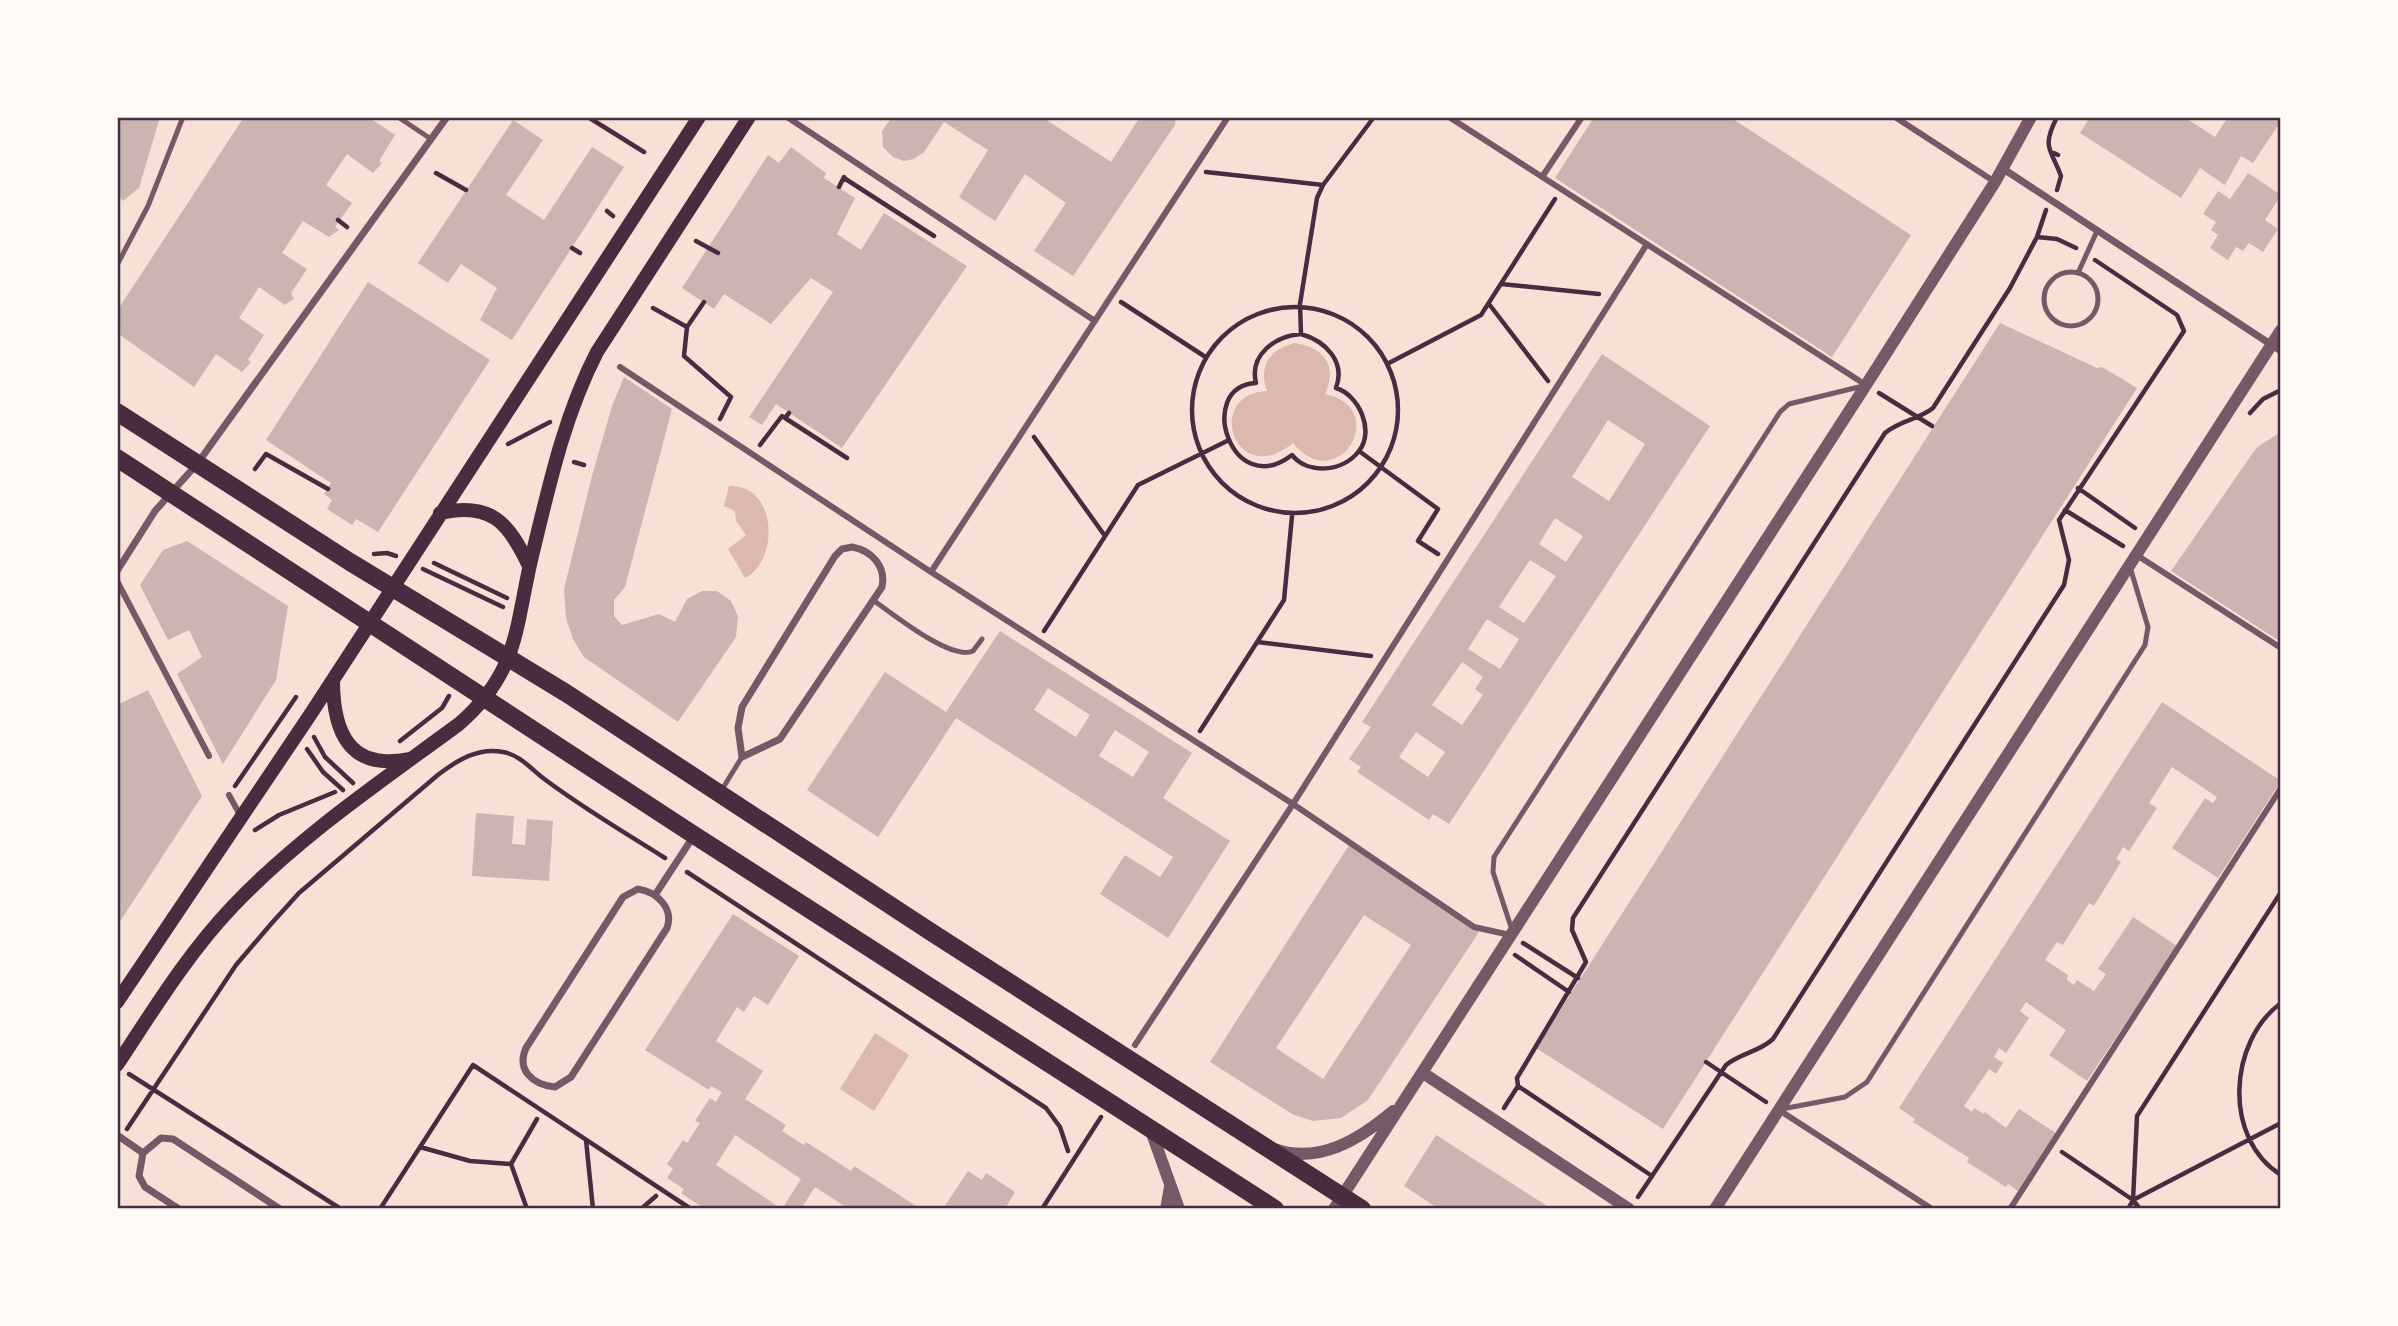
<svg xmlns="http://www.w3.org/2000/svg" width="2398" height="1326" viewBox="0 0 2398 1326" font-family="Poppins,sans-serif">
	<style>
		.water { fill: #dcb8b0 }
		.building { fill: #ccb4b1; fill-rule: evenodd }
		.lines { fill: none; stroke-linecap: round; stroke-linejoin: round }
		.path { stroke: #4a2c40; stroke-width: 4.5 }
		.service { stroke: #755966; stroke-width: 5 }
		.pedestrian { stroke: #755966; stroke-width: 6 }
		.minor { stroke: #755966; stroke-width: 7 }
		.tertiary { stroke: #755966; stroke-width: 12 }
		.secondary { stroke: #4a2c40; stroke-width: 14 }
		.primary { stroke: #4a2c40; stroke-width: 18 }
		.neatline { fill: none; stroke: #4a2c40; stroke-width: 2.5 }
	</style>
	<rect width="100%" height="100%" fill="#f7e1d7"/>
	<path class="water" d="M1295,343C1324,348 1338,365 1325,394C1392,408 1338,498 1293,443C1235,491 1203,394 1267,391C1258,366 1270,349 1295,343Z
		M729,486C776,483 781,559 745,578L728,549L746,535L736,521L735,511L724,506Z
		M875,1033L909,1055L874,1111L840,1089Z"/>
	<path class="building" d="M117,117H160L139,188L123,201L117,194Z
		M244,117H368L395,135L379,161L382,163L373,173L347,154L326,185L352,203L335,227L339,230L329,237L303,221L282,253L307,269L291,293L294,299L285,305L259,287L239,318L264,335L248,360L251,362L242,372L216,354L194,387L117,333V311Z
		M892,117H1051L1048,121L1111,162L1140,117H1176L1175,125L1073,276L1034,251L1066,203L1025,174L995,221L959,197L988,150L944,122L924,152L914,159L904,161L893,157L883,147L882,131Z
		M1594,117H1730L1911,235L1832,357L1555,178Z
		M2090,117H2184L2215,137L2228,117H2281V121L2253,163L2241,156L2225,185L2200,168L2181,198L2080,133Z
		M513,120L543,140L506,195L544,220L592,147L624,167L512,340L480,320L497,288L461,264L448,283L418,263Z
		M791,147L826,173L824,178L855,198L837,234L861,250L884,213L967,266L842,448L776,404L762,425L749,417L833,292L811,278L771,324L724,294L714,309L682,288L768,155L779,163Z
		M2248,173L2281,195L2265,220L2278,229L2263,252L2249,243L2243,251L2236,247L2228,260L2210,248L2218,235L2211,230L2216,222L2203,214L2218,191L2230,199Z
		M368,282L490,360L378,532L356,519L352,525L327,509L332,500L324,494L331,483L266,440Z
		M2000,323L2097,368L2102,367L2137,388L1663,1129L1536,1048Z
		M1602,354L1710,426L1449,824L1433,814L1429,820L1357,772L1361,767L1349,759L1371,727L1362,722ZM1608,420L1645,444L1609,501L1572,477ZM1555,518L1583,536L1566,562L1539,544ZM1530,560L1556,576L1524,623L1499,607ZM1487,619L1519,639L1500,669L1468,649ZM1462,662L1483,677L1475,689L1483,695L1462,725L1432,705ZM1416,732L1445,752L1428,777L1399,757Z
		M624,377L672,409L625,587L614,600V616L622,625L659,614L675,622L687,599L702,591H717L731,601L738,616L736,637L678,722L584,657L573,639L566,618L564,589L592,476L612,406Z
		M2281,432V642L2171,571L2257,447Z
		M187,541L288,606L276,680L223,764L177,674L202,657L189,630L168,640L140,585L163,550Z
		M1000,631L1192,753L1163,798L1230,841L1168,938L1100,894L1125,855L1160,877L1173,857L956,718L878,837L807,790L885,672L946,712ZM1048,688L1090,715L1076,737L1034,710ZM1115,730L1149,752L1133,777L1099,756Z
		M148,690L202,796L117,926V705Z
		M2162,702L2281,781L2218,878L2172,848L2205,798L2213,803L2217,797L2172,767L2149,803L2157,808L2129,851L2123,847L2116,859L2121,862L2094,906L2089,903L2063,945L2057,942L2045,960L2068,975L2067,980L2074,985L2077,980L2094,991L2106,974L2098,969L2133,917L2177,946L2087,1081L2049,1055L2066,1030L2026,1002L2020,1011L2029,1018L2006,1053L1999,1048L1994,1057L2003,1063L1996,1074L1989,1069L1964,1106L1972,1112L1974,1108L1984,1114L1985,1112L2006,1128L2019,1109L2056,1133L2018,1191L2008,1184L2006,1187L1967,1162L1969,1158L1913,1122L1915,1119L1899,1108Z
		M476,813L514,816L512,844L525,845L527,819L553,821L549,881L472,876Z
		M1349,845L1479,932L1368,1100L1341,1118L1313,1121L1292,1114L1210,1062ZM1364,915L1411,945L1323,1079L1276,1048Z
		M733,914L799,956L768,1005L754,996L744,1012L737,1007L716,1041L763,1071L745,1099L786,1125L782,1131L804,1145L806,1142L851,1171L854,1166L921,1209H849L815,1187L801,1209H705L681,1193L684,1189L667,1178L673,1169L667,1164L683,1140L687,1143L700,1123L695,1121L710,1098L716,1102L722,1092L711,1086L709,1090L645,1050ZM735,1135L801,1179L782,1209L716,1165Z
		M1436,1135L1552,1209H1439L1404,1186Z
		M968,1171L982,1180L986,1173L1015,1192L1005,1209H943Z"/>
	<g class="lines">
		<path class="path" d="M588,117L644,152
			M2057,117C2041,149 2051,148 2061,176L2057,190
			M2054,153L2058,155
			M1206,172L1323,185
			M436,173L466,190
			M844,178L934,236
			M839,187L844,177
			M607,211L613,216
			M338,220L347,227
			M2037,237L2057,239L2076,248
			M696,241L718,253
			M572,248L580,253
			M1501,284L1599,294
			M1121,302L1204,356
			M1489,304L1548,381
			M1192 410a103 103 0 1 1 206 0a103 103 0 1 1-206 0Z
			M653,308L687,327L704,302
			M687,327L684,356L731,397L720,419
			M1301,334C1325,341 1346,361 1336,388C1359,395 1375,431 1359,451C1343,472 1308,475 1292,455C1231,502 1195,386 1256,383C1249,355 1275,336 1301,334Z
			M1301,334L1300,304L1317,198L1323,185L1374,117
			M1389,363L1481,315L1555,199
			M1879,393L1932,426
			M2250,413L2263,399L2281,390
			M785,418L847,458
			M1034,437L1105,536
			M508,444L550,422
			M760,445L782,416L785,418L789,413
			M1359,451L1438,509L1418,541L1438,554
			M574,462L584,465
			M255,469L266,454L328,489
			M2078,488L2135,528
			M2065,510L2123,546
			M374,554L387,553L396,556
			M434,563L507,598
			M423,569L503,607
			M1044,631L1138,485L1227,441
			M1257,642L1371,656
			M1200,731L1284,600L1292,516
			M314,737L325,757L353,783
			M400,741L442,708L449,696
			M307,749L323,772L343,790
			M235,786L296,697
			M255,830L279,815L335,792
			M687,872L1046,1108L1060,1127L1068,1151
			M1523,943L1578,978
			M1515,955L1569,992
			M2281,1003C2229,1041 2222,1138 2281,1175
			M1706,1062L1766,1102
			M129,1074L341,1209
			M1518,1086L1652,1176
			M1504,1108L1518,1086L1517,1078L1586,962L1572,930L1573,918L1885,433C1900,420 1918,420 1933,408L2010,288L2037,237L2046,210
			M127,1129L236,965L271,924L299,893L439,774C458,760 478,747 503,752C520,755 530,768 543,778C581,807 624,832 665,858
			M586,1140L593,1209
			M420,1147L470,1161L511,1164L527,1209
			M2062,1152L2133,1200L2140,1209
			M511,1164L537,1119
			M1638,1197L1726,1065C1741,1053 1759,1052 1773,1039L2064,585L2069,560L2059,520L2184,331L2177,315L2095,260
			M2133,1200L2137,1116L2281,892
			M380,1209L473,1065L691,1209
			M641,1209L656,1196
			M1042,1209L1101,1117
			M2128,1209L2133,1200L2281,1123"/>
		<path class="service" d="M398,117L431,139
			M117,265L148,206L183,117
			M2044 299a27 27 0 1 1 54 0a27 27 0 1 1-54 0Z
			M2078,273L2097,231
			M873,600C893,614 951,661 973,651L982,639
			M721,791L742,757
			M1512,930L1493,872L1494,857L1780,412L1789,404L1863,386
			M1782,1109L1845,1097L1867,1082L2145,645L2148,627L2130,567"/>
		<path class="pedestrian" d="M787,117L1095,321
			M1449,117L1866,385
			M1895,117L1995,182
			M1542,177L1582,117
			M620,367L931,572L1293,804L1474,927L1510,935
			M2135,554L2281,648
			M931,572L1228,117
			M117,581L209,756
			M229,795L240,815
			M1135,1045L1293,804L1647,244
			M1779,1110L1932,1209
			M2010,1209L2281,788"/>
		<path class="minor" d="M2002,168L2281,351
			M852,547C873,551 886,567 882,587L780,739L742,757L738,728L742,707L835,556L842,549Z
			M117,571L155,511L197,464L447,117
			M638,889C657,892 674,908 667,928L571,1077L555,1087C533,1085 516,1070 526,1048L623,897Z
			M655,895L693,837
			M117,1135L143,1153
			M179,1209L145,1187L139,1176L143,1153L161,1138L173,1139L280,1209"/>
		<path class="tertiary" d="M1423,1073L1629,1209
			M1150,1128L1179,1209
			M1274,1149C1319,1165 1360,1139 1393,1111
			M1166,1209L1170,1187
			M1334,1209L1866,385L1995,182L2031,117
			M1715,1209L2281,330"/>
		<path class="secondary" d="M440,513C491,501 509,523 529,566
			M333,680C333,733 350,771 409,759
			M117,1002L312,712L699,117
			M117,1065C154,1009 188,953 234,905C300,836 383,780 459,724C520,671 515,626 532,556C549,486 564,416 597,352L749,117"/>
		<path class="primary" d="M117,412L350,562L566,693L931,932L1362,1209
			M117,458L694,835L1275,1209"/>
	</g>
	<rect width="2398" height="1326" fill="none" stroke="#fffaf5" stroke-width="238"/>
	<rect x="119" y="119" width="2160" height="1088" class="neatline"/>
</svg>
